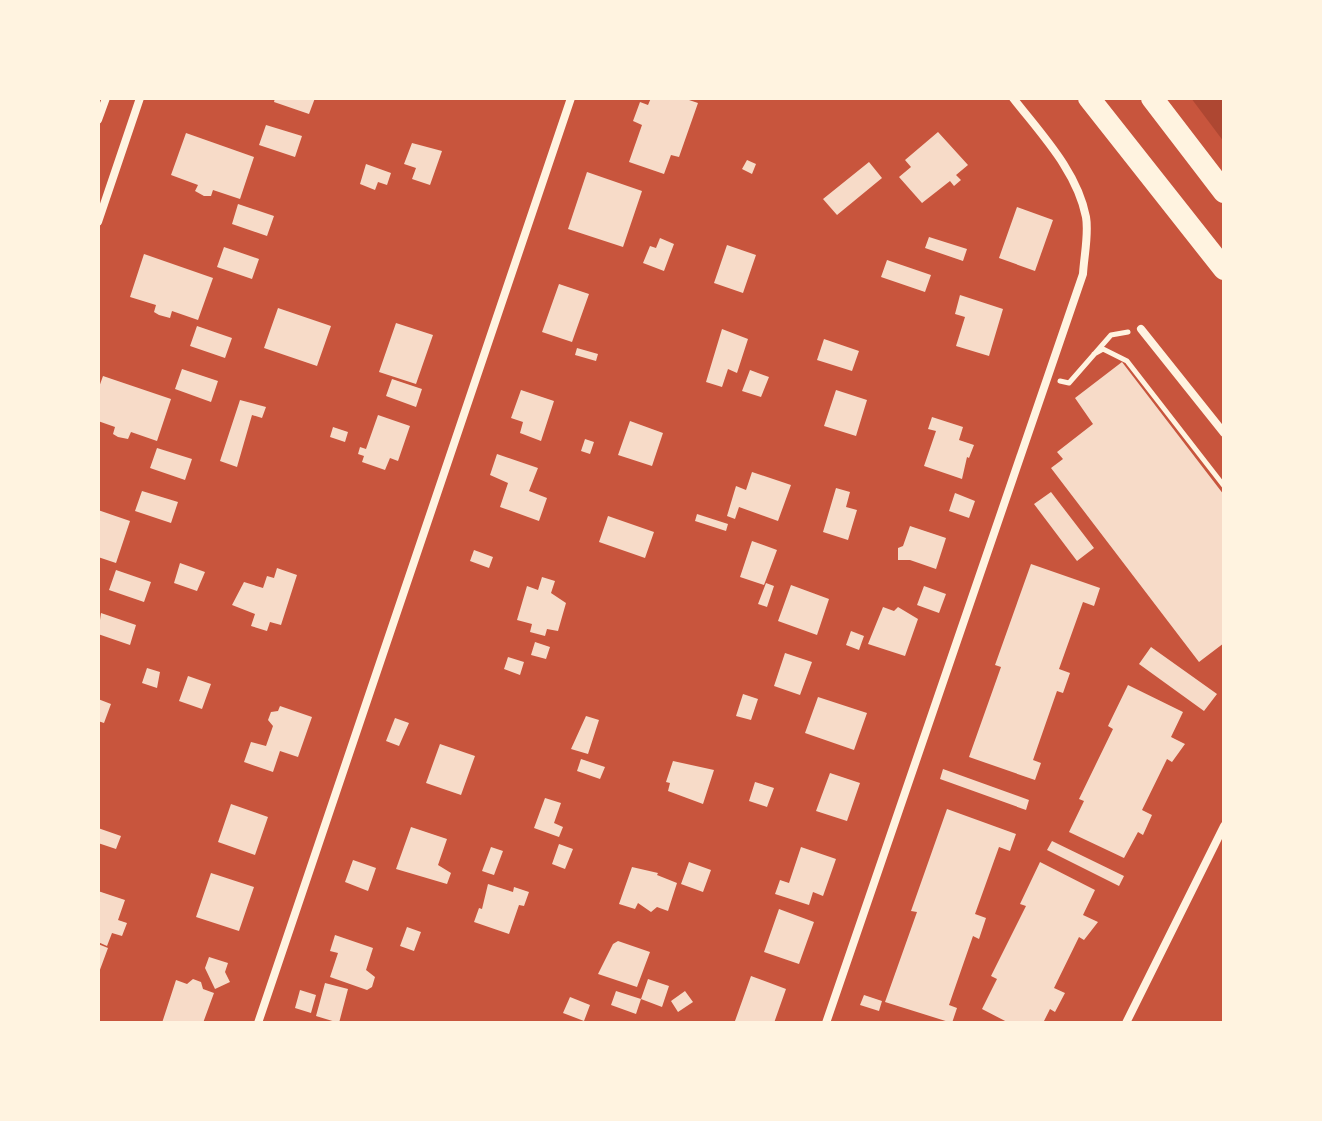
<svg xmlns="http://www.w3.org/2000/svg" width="1322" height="1121" viewBox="0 0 1322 1121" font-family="Cabin,sans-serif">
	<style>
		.green { fill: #ae4732 }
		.building { fill: #f7dbc8 }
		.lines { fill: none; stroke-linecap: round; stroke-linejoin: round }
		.path { stroke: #fff3e0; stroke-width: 5 }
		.minor { stroke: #fff3e0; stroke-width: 8 }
		.trunk { stroke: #fff3e0; stroke-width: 22 }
	</style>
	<rect width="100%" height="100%" fill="#c8553d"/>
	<path class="green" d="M1191,98H1224V142Z"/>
	<path class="building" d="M275,98H315L309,114L274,102Z
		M651,98H683L698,103L679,157L671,155L664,174L629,162L642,125L633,121L640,102L648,105Z
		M266,125L302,136L295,157L259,145Z
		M938,132L968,165L956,175L961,180L954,186L950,181L922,203L899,177L911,167L905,160Z
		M186,133L254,157L240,199L213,190L211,196H204L195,191L198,185L171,175Z
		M412,143L442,151L430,185L412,179L416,168L404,164Z
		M747,160L756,164L752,174L742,169Z
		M869,162L882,178L837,215L823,199Z
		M366,164L391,173L387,185L378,182L375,190L360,184Z
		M587,172L642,191L623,247L568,229Z
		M238,204L274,216L267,236L232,224Z
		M1017,207L1053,220L1035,271L999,258Z
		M929,237L967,249L963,261L925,248Z
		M660,238L674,244L664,271L643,263L650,246L656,248Z
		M727,245L756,255L743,293L714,283Z
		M224,247L259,259L252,279L217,267Z
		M144,254L213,278L198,320L172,311L170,318L159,315L154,312L156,305L130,297Z
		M887,260L931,275L925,292L881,277Z
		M559,284L589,294L572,342L542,332Z
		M960,295L1003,309L989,356L956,346L965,317L955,314Z
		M278,308L331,326L317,366L264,348Z
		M396,323L433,335L416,384L379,372Z
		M197,326L232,338L225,358L190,346Z
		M722,329L748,339L737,373L728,369L722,387L706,382Z
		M824,339L859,351L852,371L817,360Z
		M577,348L598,354L596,361L575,355Z
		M1122,362L1224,495V643L1199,662L1051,468L1063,459L1057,452L1093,424L1075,398Z
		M182,369L218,381L211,402L175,389Z
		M750,370L769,377L761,397L742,391Z
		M103,376L171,399L157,441L131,432L128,439L118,437L113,434L115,427L98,421V390Z
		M392,379L422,389L416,407L386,396Z
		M521,390L554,401L541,441L520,433L523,422L511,418Z
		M836,390L867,400L856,436L824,426Z
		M240,400L266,407L262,418L252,415L237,467L220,461Z
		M378,415L410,426L398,461L390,458L385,470L362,462L364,456L358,454L360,447L366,449Z
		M932,417L963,427L959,440L974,445L969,458L967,457L962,479L924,466L936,431L928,429Z
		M630,421L663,433L652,466L618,455Z
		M333,427L348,432L345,442L330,437Z
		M585,439L594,442L590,454L581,451Z
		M157,448L192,459L185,480L150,468Z
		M497,454L538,468L529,491L547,498L539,521L500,507L508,483L490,475Z
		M752,472L791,485L778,521L739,507L735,519L727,516L736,486L746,490Z
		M836,488L850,492L846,507L857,510L848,540L823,532Z
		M142,491L178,502L171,523L135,511Z
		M1051,492L1094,548L1077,561L1034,504Z
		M955,493L975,501L969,518L949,511Z
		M98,510L130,521L116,563L98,557Z
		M697,514L728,524L726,531L695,521Z
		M608,516L654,532L645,558L599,542Z
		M910,526L946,538L936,569L910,560H898V548L903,546Z
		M752,541L777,550L764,585L740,577Z
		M474,550L493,557L489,568L470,561Z
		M180,563L205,572L197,591L174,583Z
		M1031,564L1100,588L1094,606L1083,602L1059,669L1070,673L1063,693L1057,691L1033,760L1041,763L1035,780L969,757L1001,667L995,665Z
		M277,568L297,575L281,625L270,622L267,631L251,626L255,614L232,605L244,582L263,588L267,576L274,578Z
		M116,570L151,582L144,602L109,590Z
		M542,577L555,581L551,593L566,603L558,631L547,629L545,636L530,632L532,624L517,620L527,586L538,590Z
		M766,583L774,586L767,607L758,604Z
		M791,585L829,599L817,635L778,621Z
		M924,586L946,594L939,613L917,605Z
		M883,607L894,611L898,607L918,619L905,656L868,644Z
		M101,613L136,625L130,645L98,634Z
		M851,631L864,636L859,650L846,645Z
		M535,642L550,647L546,659L531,655Z
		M1151,647L1217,694L1204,711L1139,664Z
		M785,653L812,662L800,695L774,686Z
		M508,657L524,662L520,675L504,669Z
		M147,668L160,672L157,688L142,683Z
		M188,676L211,684L202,709L179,701Z
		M1128,685L1183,712L1171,737L1185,744L1172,762L1167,759L1142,810L1152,815L1143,835L1138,832L1124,858L1069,832L1084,801L1079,799L1113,729L1108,726Z
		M743,694L758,699L751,720L736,716Z
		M818,697L867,713L854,750L805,733Z
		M98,699L111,704L104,723L98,721Z
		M280,706L312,717L298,757L280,751L273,772L244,762L251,742L266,746L273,726L268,720L271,712L278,711Z
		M586,716L599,720L588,754L571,749Z
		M395,718L409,723L399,746L386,741Z
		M440,744L475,756L461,795L426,783Z
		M581,759L605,767L600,779L577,771Z
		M673,761L714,770L703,804L668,791L670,783L666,782Z
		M943,769L1029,800L1026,810L940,779Z
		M830,773L860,783L847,821L816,811Z
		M755,782L774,788L767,807L749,801Z
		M545,798L561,803L554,823L563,827L559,837L534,828Z
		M231,804L268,817L255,855L218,842Z
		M947,809L1016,834L1010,851L999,847L975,914L986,918L979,939L973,936L949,1005L957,1008L952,1023L885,1002L917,912L911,911Z
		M411,827L447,839L438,865L451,873L447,884L396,869Z
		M98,828L121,836L116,849L98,843Z
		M1052,841L1124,876L1119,886L1047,850Z
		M559,844L573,849L565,869L552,864Z
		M491,847L503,851L494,875L482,871Z
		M801,847L836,859L823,896L813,892L809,905L775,894L780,880L789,883Z
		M353,860L376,868L368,891L345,882Z
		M689,862L711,870L703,892L681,884Z
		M1040,862L1095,890L1083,915L1098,922L1084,940L1079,937L1054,988L1065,993L1055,1012L1050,1009L1043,1023H1009L982,1009L997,979L991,976L1026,906L1020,904Z
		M632,867L658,873L657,875L677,883L668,911L657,907L651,912L638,903L635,909L619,904Z
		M211,873L254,887L239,931L196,917Z
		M488,884L513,892L514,887L529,892L524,906L519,905L509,934L474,922L479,908L482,909Z
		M98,891L125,900L118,920L127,923L122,936L112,933L107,946L98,942Z
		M779,909L814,922L799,964L764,952Z
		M407,927L421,932L414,951L400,946Z
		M335,935L373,948L366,970L375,977L372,987L367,990L330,977L338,953L330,951Z
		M618,941L650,952L637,987L598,974L613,944Z
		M98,944L108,948L98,975Z
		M209,957L228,963L225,972L230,982L215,989L205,968Z
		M751,976L786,989L774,1023L735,1021Z
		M193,979L201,982L203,989L214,993L203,1023H162L176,980L187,984Z
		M648,979L669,986L662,1007L641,999Z
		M325,983L348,989L339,1023L316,1016Z
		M300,990L316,995L311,1013L295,1008Z
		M616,991L641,999L636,1014L611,1005Z
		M685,991L693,1002L678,1012L671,1001Z
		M864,995L882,1001L879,1011L860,1005Z
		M570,997L590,1005L584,1021L563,1013Z"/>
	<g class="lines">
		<path class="path" d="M1094,354L1103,349L1127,361L1224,486
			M1060,381L1069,383L1111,335L1128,332"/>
		<path class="minor" d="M98,120L106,98
			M98,222L140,98
			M1141,329L1224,433
			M258,1023L571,98
			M826,1023L1083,274C1084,256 1089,234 1086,217C1077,171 1041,134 1013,98
			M1126,1023L1224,826"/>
		<path class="trunk" d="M1089,98L1224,269
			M1152,98L1224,192"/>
	</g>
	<rect width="1322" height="1121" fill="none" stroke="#fff3e0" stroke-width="200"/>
</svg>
